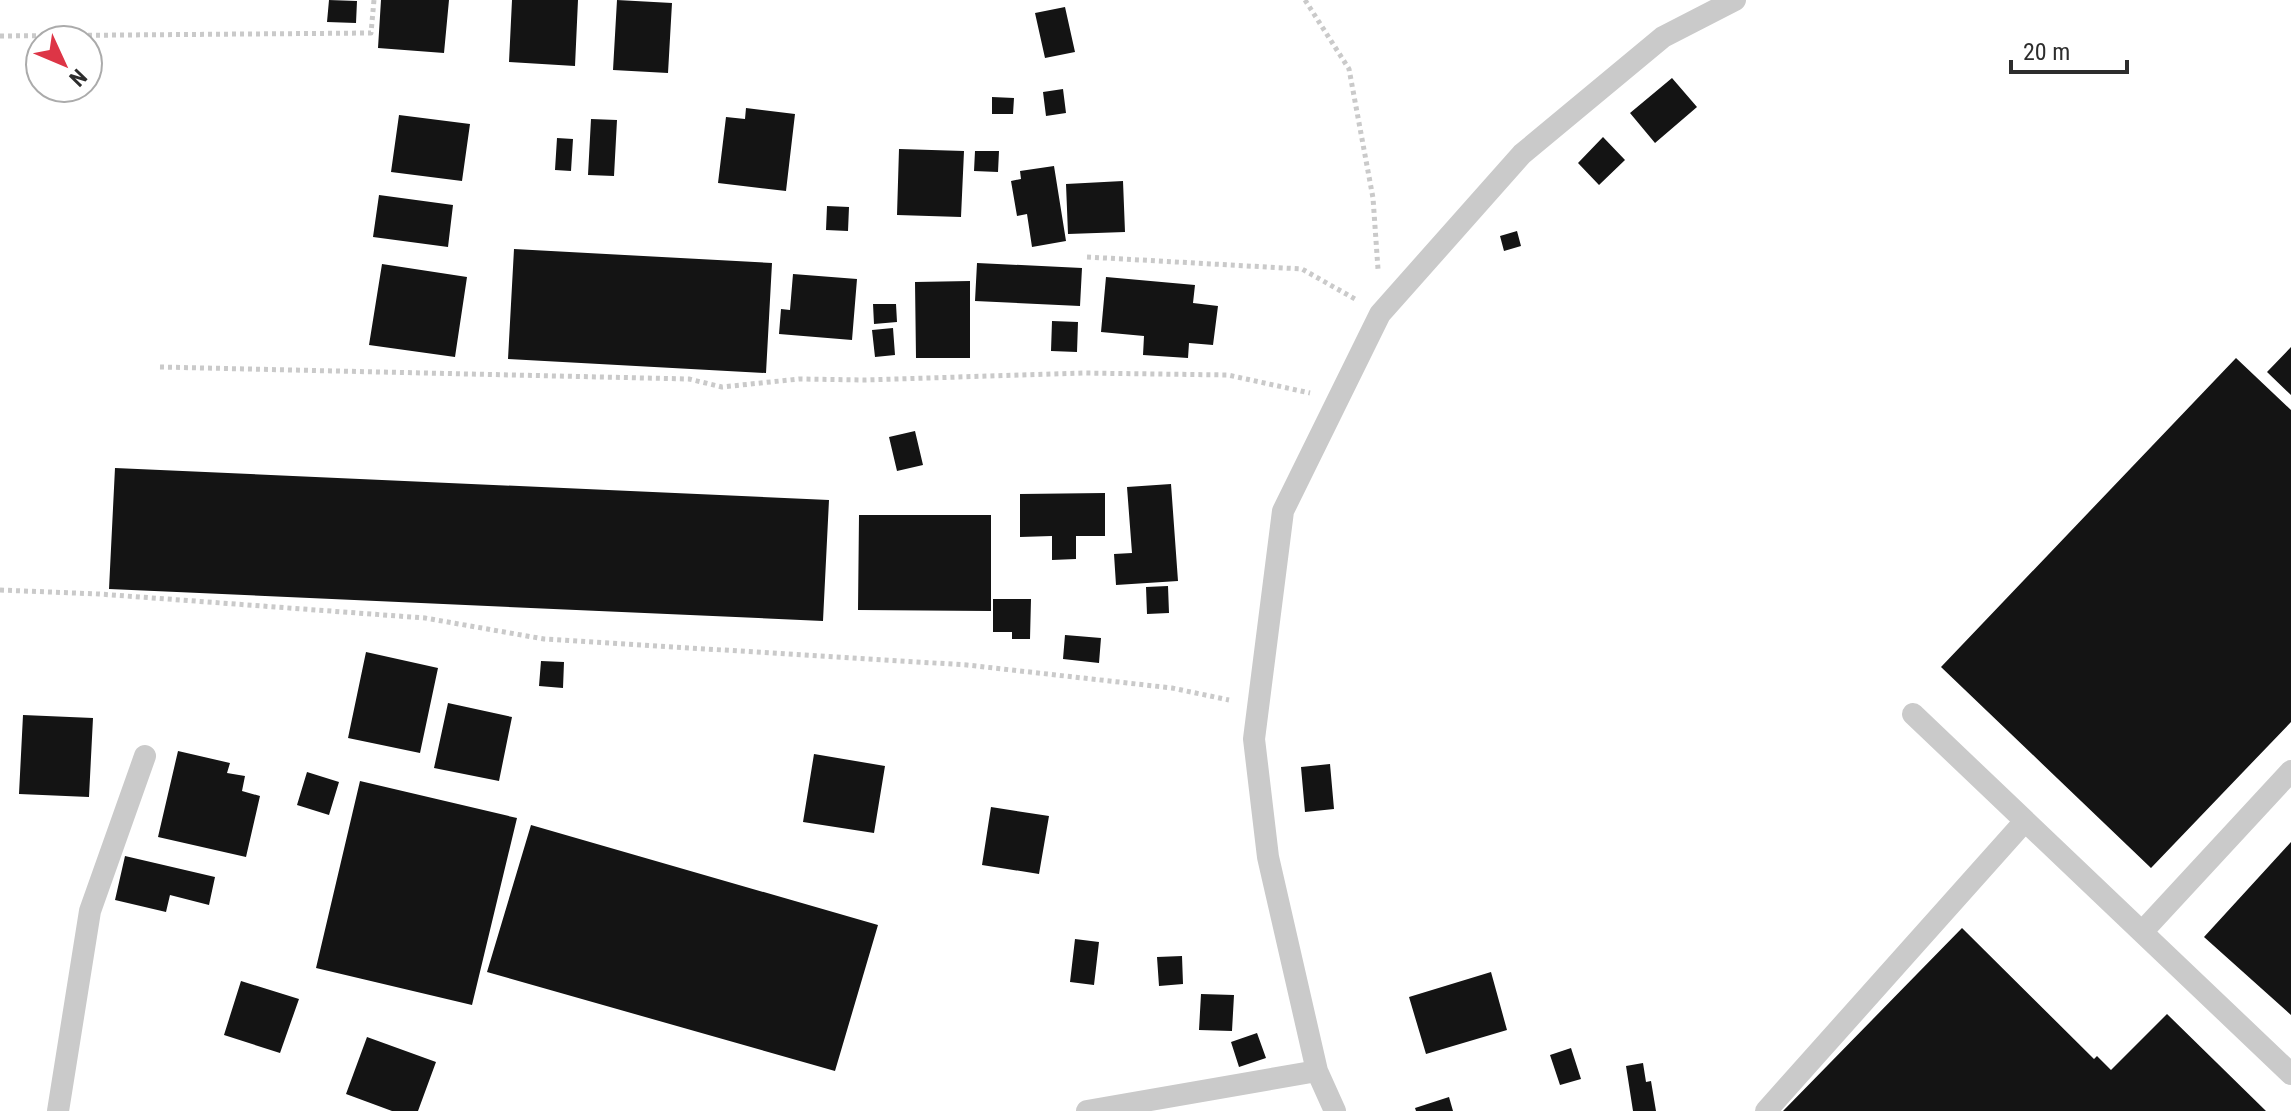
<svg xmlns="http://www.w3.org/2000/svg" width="2291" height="1111" viewBox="0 0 2291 1111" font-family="'Roboto Condensed',sans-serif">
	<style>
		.building { fill: #141414 }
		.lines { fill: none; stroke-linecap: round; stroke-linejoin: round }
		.path { stroke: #cacaca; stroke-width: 5; stroke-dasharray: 4 4; stroke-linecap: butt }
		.service { stroke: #cacaca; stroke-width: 22 }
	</style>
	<rect width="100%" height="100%" fill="#fff"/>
	<path class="building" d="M329,0L357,1L356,23L327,22Z
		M381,0H449L444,53L378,48Z
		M512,0H578L575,66L509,62Z
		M617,0L672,3L668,73L613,70Z
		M1065,7L1075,52L1045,58L1035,13Z
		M1672,78L1697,107L1655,143L1630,113Z
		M1063,89L1066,113L1046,116L1043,92Z
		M992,97L1014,98L1013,114H992Z
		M746,108L795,114L786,191L718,183L726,117L745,119Z
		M399,115L470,124L462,181L391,172Z
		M591,119L617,120L614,176L588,175Z
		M1603,137L1625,160L1599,185L1578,163Z
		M557,138L573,139L571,171L555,170Z
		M899,149L964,151L961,217L897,215Z
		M975,151H999L998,172L974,171Z
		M1054,166L1066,241L1032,247L1027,214L1017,216L1011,181L1021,179L1020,171Z
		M1123,181L1125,232L1068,234L1066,184Z
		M379,195L453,205L448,247L373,237Z
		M827,206L849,207L848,231L826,230Z
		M1517,231L1521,246L1504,251L1500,236Z
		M514,249L772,263L766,373L508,359Z
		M977,263L1082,268L1080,306L975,301Z
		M382,264L467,277L455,357L369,345Z
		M793,274L857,279L852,340L779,334L781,309L790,310Z
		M1106,277L1195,285L1193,303L1218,306L1213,345L1189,343L1188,358L1143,355L1144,336L1101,332Z
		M970,281V358H916L915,282Z
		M873,304H896L897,322L874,324Z
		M1052,321L1078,322L1077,352L1051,351Z
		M893,328L895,355L875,357L872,330Z
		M2291,347V395L2267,372Z
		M2236,358L2291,410V722L2151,868L1941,667Z
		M915,431L923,465L897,471L889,437Z
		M115,468L829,500L823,621L109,589Z
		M1171,484L1178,581L1116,585L1114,554L1132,553L1127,487Z
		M1105,493V536H1076V559L1052,560V536L1020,537V494Z
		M859,515H991V611L858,610Z
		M1168,586L1169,613L1147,614L1146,587Z
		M993,599H1031L1030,639H1012V632H993Z
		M1065,635L1101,638L1099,663L1063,659Z
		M366,652L438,668L420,753L348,738Z
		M541,661L564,662L563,688L539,686Z
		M448,703L512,717L499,781L434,768Z
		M23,715L93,718L89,797L19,794Z
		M178,751L230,763L227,773L245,776L242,791L260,796L246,857L158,837Z
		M814,754L885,766L874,833L803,822Z
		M1330,764L1334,809L1305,812L1301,767Z
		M307,772L339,782L329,815L297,805Z
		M360,781L517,818L472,1005L316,968Z
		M991,807L1049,816L1039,874L982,865Z
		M531,825L878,925L835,1071L487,972Z
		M2291,842V1015L2204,937Z
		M125,856L215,877L209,905L170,895L166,912L115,900Z
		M1962,928L2094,1059L2097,1056L2111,1070L2167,1014L2266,1111H1783Z
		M1075,939L1099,942L1094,985L1070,982Z
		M1182,956L1183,984L1159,986L1157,957Z
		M1491,972L1507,1030L1426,1054L1409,997Z
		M241,981L299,999L280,1053L224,1035Z
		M1201,994L1234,995L1232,1031L1199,1030Z
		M1257,1033L1266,1058L1239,1067L1231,1042Z
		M367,1037L436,1062L418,1111H392L346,1094Z
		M1571,1048L1581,1079L1560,1085L1550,1055Z
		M1643,1063L1646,1082L1651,1081L1656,1111H1633L1626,1066Z
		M1449,1097L1453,1111H1416L1415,1108Z"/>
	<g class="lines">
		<path class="path" d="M1305,0L1349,69L1373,198L1378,269
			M0,36L371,33L374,0
			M1087,257L1302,269L1355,299
			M160,367L689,379L722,387L799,379L865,380L1083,373L1228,375L1310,393
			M0,590L99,594L425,618L544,639L967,665L1172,688L1229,700"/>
		<path class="service" d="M1913,714L2291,1074
			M2142,932L2291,771
			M58,1111L90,911L145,756
			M1087,1111L1317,1071
			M1335,1111L1317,1071L1268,857L1254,739L1283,511L1380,314L1522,154L1663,37L1735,0
			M1766,1111L2025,821"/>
	</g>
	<g transform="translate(64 64) rotate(134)"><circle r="38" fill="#ffffff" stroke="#ababab" stroke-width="2"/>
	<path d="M0-6L14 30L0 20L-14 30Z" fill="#dd3546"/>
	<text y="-12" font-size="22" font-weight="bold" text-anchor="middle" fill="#2d2d2d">N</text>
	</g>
	<path d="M2011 60v12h116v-12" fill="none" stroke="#2d2d2d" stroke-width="4"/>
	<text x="2023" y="60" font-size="24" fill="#2d2d2d" stroke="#ffffff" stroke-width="6" paint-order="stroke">20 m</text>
</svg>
